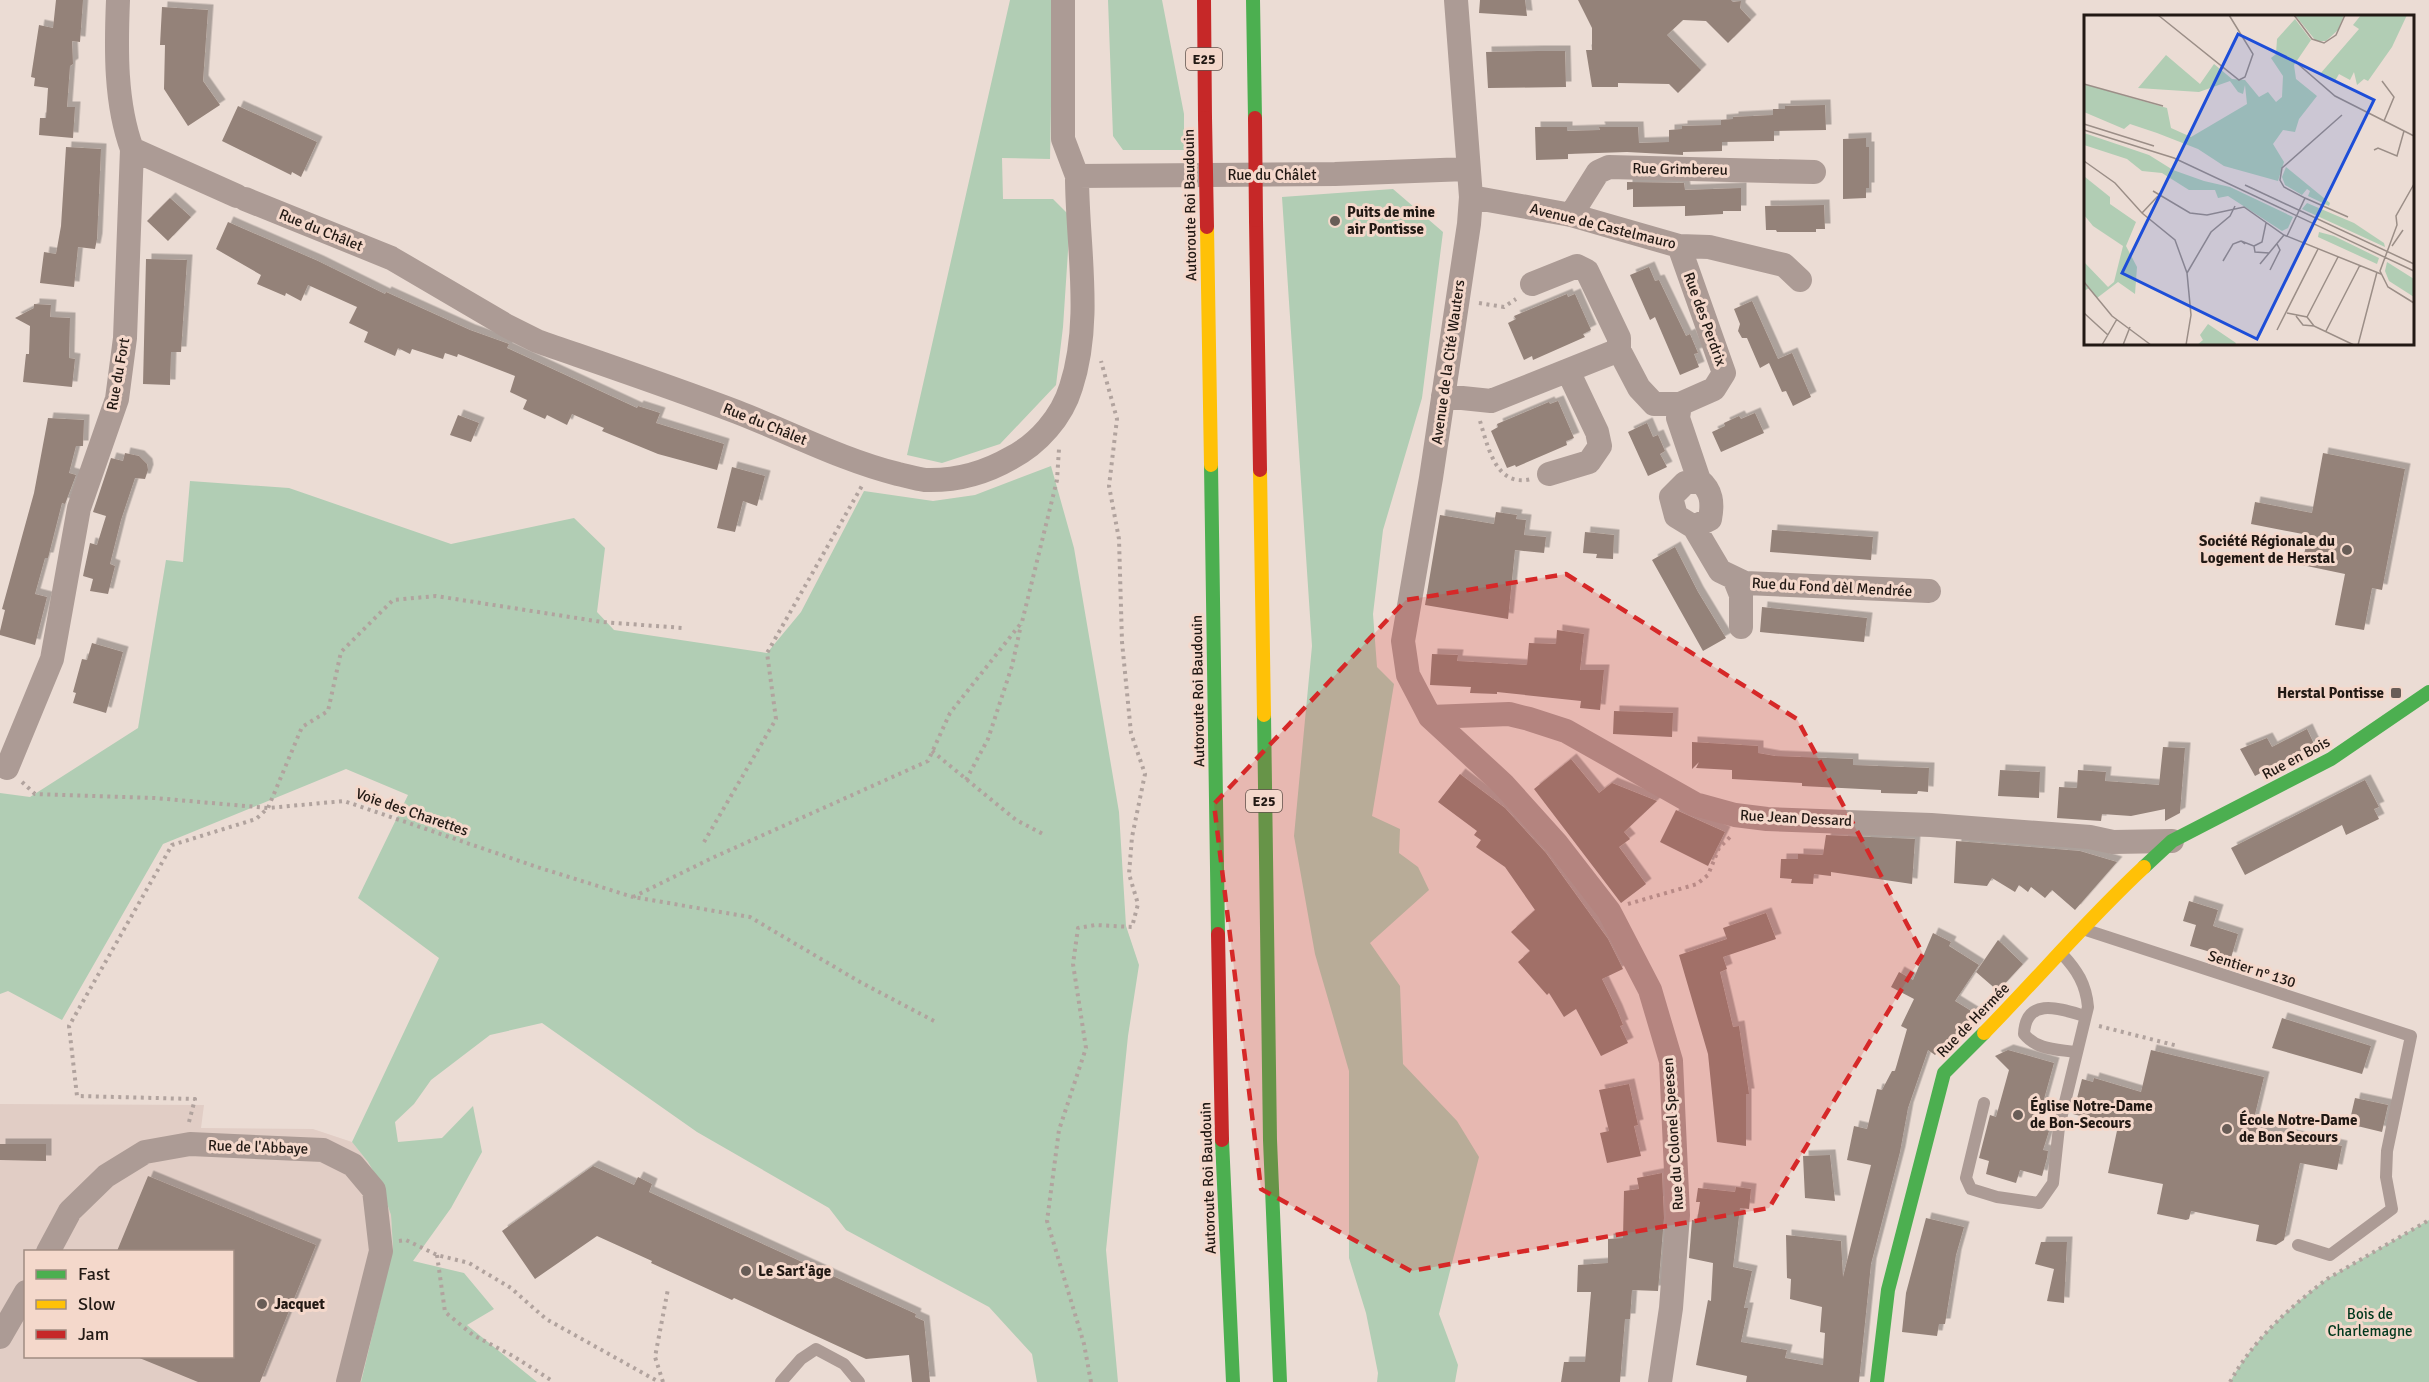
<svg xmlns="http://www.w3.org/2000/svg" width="2429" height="1382" viewBox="0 0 2429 1382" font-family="Signika,sans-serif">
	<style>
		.industrial { fill: #e1cdc5; fill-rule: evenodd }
		.green { fill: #b1cdb4 }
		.building { fill: #948279; filter: url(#shadow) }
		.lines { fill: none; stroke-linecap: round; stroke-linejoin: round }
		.path { stroke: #b1a39e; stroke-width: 4; stroke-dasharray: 3 4.5; stroke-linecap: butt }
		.lane { stroke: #ac9b95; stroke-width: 12 }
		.street { stroke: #ac9b95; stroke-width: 24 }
		.fast { stroke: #4caf50; stroke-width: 14 }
		.slow { stroke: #ffc107; stroke-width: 14 }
		.jam { stroke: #c62828; stroke-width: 14 }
		.jam-bridge { stroke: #c62828; stroke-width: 14 }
		.marked { fill: #d62828; fill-opacity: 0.2; stroke: #d62828; stroke-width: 4.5; stroke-dasharray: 12 8; stroke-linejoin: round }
		.poi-dot { fill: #685d57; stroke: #f4d8cb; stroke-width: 2 }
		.labels { text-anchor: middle; stroke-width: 6; stroke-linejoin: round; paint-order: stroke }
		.shield { fill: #f4d8cb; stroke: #61524b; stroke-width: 1.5 }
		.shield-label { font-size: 14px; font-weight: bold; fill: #221914 }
		.street-label { font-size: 15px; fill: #221914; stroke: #f4d8cb }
		.poi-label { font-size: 15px; font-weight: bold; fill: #221914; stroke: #f4d8cb; text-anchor: start }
		.park-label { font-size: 15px; fill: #00381d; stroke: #f4d8cb }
		.inset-road { fill: none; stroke: #9b8e87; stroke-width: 1.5 }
		.view { fill: #1d4ed8; fill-opacity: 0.15; stroke: #1d4ed8; stroke-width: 3 }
		.inset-edge { fill: none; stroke: #221914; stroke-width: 3 }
	</style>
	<defs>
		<filter id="shadow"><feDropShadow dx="5.5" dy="-5.5" stdDeviation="0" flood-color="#0004"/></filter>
	</defs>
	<rect width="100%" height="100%" fill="#ebdcd4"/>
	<path class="industrial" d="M0,1104L204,1105L201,1128L313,1129L352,1142L368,1162L379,1181L391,1215L393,1248L361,1382H0ZM26,1252H232V1356H26Z"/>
	<path class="green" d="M1010,0H1053L1050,159L1002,158L1003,199H1053L1067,213L1069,236L1063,327L1056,385L1000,444L942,463L907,455Z
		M1108,0H1162L1184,114V150H1123L1113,136Z
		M1393,189L1443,232L1422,398L1383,530L1373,614L1377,667L1394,684L1372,816L1400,829L1399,853L1418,867L1429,890L1370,943L1400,986L1403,1064L1457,1121L1479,1157L1439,1314L1458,1365L1455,1382H1377L1378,1373L1366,1313L1349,1258V1071L1315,954L1294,836L1312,646L1282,197Z
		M1051,466L1074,548L1119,812L1126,926L1139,965L1128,1036L1106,1250L1118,1382H1037L1032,1354L989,1307L846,1230L829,1208L697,1132L542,1023L490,1035L431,1080L414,1104L395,1122L398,1142L442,1138L473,1106L482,1152L451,1208L413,1261L464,1273L494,1309L467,1325L537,1382H361L393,1248L391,1215L379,1181L368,1162L352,1142L439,958L358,898L408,795L346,769L163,844L62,1020L8,991L0,994V793L30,797L138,728L166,560L183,562L190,481L289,488L451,544L574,518L605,548L597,612L614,630L767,653L801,612L864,491L933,501L975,495Z
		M2429,1220V1382H2230C2253,1340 2289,1308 2327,1279Z"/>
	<path class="building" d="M56,0H83L80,42L72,41L73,64L70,66L67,107H75L73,138L39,135L40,118H46L48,88L34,86L35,78L31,77L39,25L53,28Z
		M1480,0H1525L1527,16L1479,13Z
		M1578,0H1731L1733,2L1741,1L1740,8L1751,20L1728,43L1706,21L1683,20L1667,35L1701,70L1678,93L1669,84L1618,83V87H1592L1586,50H1592V28Z
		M162,7L208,10L203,81L220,105L188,126L164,89L165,45H160Z
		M1538,51H1565L1566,87L1488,88L1486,52Z
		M1825,105L1826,130L1774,131V141L1722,142V151L1683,152V155L1627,152L1568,154V159L1536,160L1535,127H1567V131L1600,130L1599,127H1638L1639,143L1669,142V130L1682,129V126L1721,125V120L1733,119V117L1773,115V109H1785V106Z
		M238,106L317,142L301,177L292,172L291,175L222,141Z
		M1866,138V147H1869V188H1866V198L1843,199V139Z
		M66,147L101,149L97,239L95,249L78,247L74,287L40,283L44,252L56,254L61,226Z
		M1627,182L1684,183L1685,190L1741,188V211H1723V214L1685,216V206L1633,207V189L1627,190Z
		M170,198L191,217L168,241L147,221Z
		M1824,205L1825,229H1816V232H1777L1776,230H1766L1765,206Z
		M228,222L318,261L385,294L386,292L470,330L509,344L507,348L637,408L638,406L660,413L656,423L724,444L717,470L658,454L602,431L604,428L572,414L567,425L547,415L545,419L523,409L527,400L510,392L515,376L458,354L457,357L445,353L443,359L412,349L410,354L398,348L395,356L364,342L368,332L349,323L357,307L308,285L301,301L286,293L285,296L257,284L261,275L216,249Z
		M146,259L187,260L181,352H171L170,385L143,384Z
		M1649,267L1655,281L1659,280L1686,336L1690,334L1698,353L1694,354L1699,367L1680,375L1655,317L1650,320L1630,275Z
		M1567,294L1568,297L1575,294L1591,330L1583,334L1585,337L1533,360L1532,356L1524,360L1508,323L1516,319L1514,316Z
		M1752,301L1778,359L1792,353L1811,397L1793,406L1786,391L1782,392L1769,363L1760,368L1747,338H1742L1738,331L1740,324L1734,309Z
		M34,304L51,305L50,317L70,318L69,358L75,359L72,387L23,382L26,354H29L30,326L15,318L34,308Z
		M1558,401L1574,438L1566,441L1567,445L1516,467L1515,465L1507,468L1491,431L1498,427L1497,424L1549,402L1550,404Z
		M1755,413L1764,433L1721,452L1712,432L1725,426L1724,423L1739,416L1741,419Z
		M458,415L479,423L471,442L450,435Z
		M48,418L84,420L83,446H76L69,473L76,475L65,504L62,503L48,558H45L35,594L47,597L35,645L0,635V631L5,610L2,609L34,493Z
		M1647,423L1653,437L1658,435L1665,451L1660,454L1667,467L1648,476L1628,432Z
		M125,453L139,456L147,464L148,470L145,479L135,478L121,520L110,564L115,566L108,594L90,591L93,579L83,576L90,543L97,545L106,516L93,512L111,458L123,461Z
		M2323,453L2405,469L2382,590L2372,588L2364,630L2335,625L2345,574L2302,565L2308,535L2251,524L2255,502L2312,513Z
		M732,467L765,476L757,506L743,501L735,532L717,528Z
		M1496,512L1517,515L1516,519L1526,520L1524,535L1546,537L1544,553L1515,550L1508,619L1425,605L1440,515L1494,524Z
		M1772,530L1873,537L1871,560L1770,552Z
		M1585,532L1614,535L1613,559L1596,558L1597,554L1583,553Z
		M1675,547L1698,592L1726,638L1703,651L1652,560Z
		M1762,607L1867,618L1864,642L1760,632Z
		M1557,630L1584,634L1580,670H1604L1600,710L1580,708L1581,701L1497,692V694L1470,693L1471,687L1430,685L1432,654L1458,655L1457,661L1527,665L1529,643L1556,644Z
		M92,643L123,652L106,713L73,703L76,693L73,692L82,659L87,660Z
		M1614,711L1673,713L1672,737L1613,734Z
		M2307,729L2314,744L2255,776L2240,749L2267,738L2272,747Z
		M1692,742L1758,746V753L1775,756L1853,759V765L1929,768L1928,792L1918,791L1917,794L1881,793V790L1802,786V783L1732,779V770L1696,768L1699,762L1692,769Z
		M2163,747L2185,748L2180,813L2165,821V809L2131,816L2102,814L2101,821L2057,818L2059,787L2077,788L2078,770L2106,772L2105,781L2159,785Z
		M1571,759L1599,793L1612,783L1657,801L1624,832L1630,839L1619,847L1646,884L1621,903L1534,789Z
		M2000,770L2040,772L2039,798L1998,796Z
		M1460,774L1505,808L1546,853L1608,939L1623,969L1602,979L1617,1010L1623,1025L1620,1026L1628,1043L1601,1056L1576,1009L1564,1017L1549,993L1547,995L1518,962L1530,951L1511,932L1535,910L1505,867L1476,847L1481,840L1474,835L1477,831L1438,802Z
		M2365,780L2379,807L2374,809L2379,819L2346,835L2342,825L2245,875L2231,848Z
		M1676,810L1725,832L1708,866L1660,842Z
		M1826,835L1915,839L1912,884L1831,872V876L1814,874L1813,884L1791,883L1792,879L1780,878L1781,859H1798V854L1823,855Z
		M1956,841L2080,851L2117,862L2075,910L2052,890L2045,898L2031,887L2028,892L2019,885L2015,892L1992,878L1987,886L1954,883Z
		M2189,901L2218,910L2213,926L2238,934L2231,958L2190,946L2196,925L2183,921Z
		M1766,913L1776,939L1723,957L1727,969L1720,972L1733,1027L1739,1026L1749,1094H1746V1146L1717,1142L1708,1054L1679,955L1727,939L1723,928Z
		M1933,933L1951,942L1949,946L1979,965L1955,1001L1976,1014L1935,1055L1928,1050L1908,1108L1900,1152L1871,1264L1859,1382H1746L1747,1376L1696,1365L1708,1300L1711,1301L1713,1263L1689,1258L1692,1220L1697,1221L1700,1202H1696L1698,1188L1735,1192L1736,1187L1751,1189L1749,1209L1740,1208L1733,1267L1752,1271L1744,1308H1748L1741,1342L1787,1350L1785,1358L1823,1365L1825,1333L1820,1332L1822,1307L1790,1299L1791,1279L1787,1278L1786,1235L1841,1241L1843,1277L1871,1165L1847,1160L1854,1126L1867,1129L1877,1089L1882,1090L1892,1071H1895L1907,1029L1901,1026L1914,999L1891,987L1899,972L1913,980Z
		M1998,940L2023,964L1998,991L1976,972Z
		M2282,1018L2371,1046L2362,1074L2272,1048Z
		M2008,1050L2054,1063L2036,1128L2049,1131L2043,1150L2048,1151L2047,1158L2042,1176L2020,1170L2016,1183L1986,1174L1989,1161L1979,1158L1990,1115L1996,1117L2009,1070L1995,1056Z
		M2151,1050L2264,1077L2252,1127L2342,1146L2337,1170L2300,1163L2284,1240L2276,1245L2256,1241L2259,1225L2191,1211L2189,1219L2186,1220L2157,1214L2163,1184L2108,1173L2118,1126L2073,1114L2082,1079L2093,1082L2094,1078L2141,1092Z
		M1629,1084L1638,1125L1634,1126L1641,1156L1607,1163L1600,1133L1609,1131L1599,1090Z
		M2355,1098L2388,1105L2382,1132L2349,1124Z
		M0,1144H46V1161L0,1160Z
		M1830,1155L1835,1201L1805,1198L1803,1156Z
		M593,1166L634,1185L638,1177L652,1184L649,1192L916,1314L915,1317L924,1321L930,1382H912L909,1355L866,1359L734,1298L732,1300L651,1263L652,1261L597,1236L535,1279L502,1231Z
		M1662,1173L1664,1218L1658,1291L1632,1290L1630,1319H1625L1620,1382H1561L1564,1362H1585L1591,1292H1577L1578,1265L1608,1263V1239L1623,1238L1624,1191L1639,1189L1637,1178Z
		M148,1176L316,1245L260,1382H198L137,1357L232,1356V1251H117Z
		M1926,1218L1964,1227L1956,1255L1945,1324H1939L1937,1336L1902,1332L1906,1293Z
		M2041,1242H2067L2064,1303L2047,1301L2054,1269L2035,1264Z"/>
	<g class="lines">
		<path class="path" d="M1479,303L1504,307L1516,299
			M1480,421C1488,447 1496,488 1531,479
			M932,751L1016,820L1043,834
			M966,780L988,739L1012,666L1021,625
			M22,782L35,794L155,798L268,808L344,801L537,867L633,897
			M704,842L776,719L767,653L863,484
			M1628,904L1697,884L1708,875L1719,848L1732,835
			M934,1021L860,982L750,917L633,897L712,858L928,761L950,713L1022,622L1057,480L1059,449
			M2099,1026L2178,1046
			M189,1122L195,1099L77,1096L69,1026L172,845L256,819L268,808L302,727L328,711L341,652L393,600L436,596L602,622L683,628
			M399,1241L406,1240L437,1255L469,1263L511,1288L546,1319L659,1382
			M437,1255L445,1312L473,1335L513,1356L554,1382
			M663,1382L655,1357L668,1289
			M1091,1382L1084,1344L1047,1221L1059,1130L1086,1048L1073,964L1078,928L1095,925L1132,927L1138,904L1129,874L1132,837L1145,774L1131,733L1122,642L1119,539L1109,486L1117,419L1101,361
			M2230,1382C2253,1340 2289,1308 2327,1279L2429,1220"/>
		<path class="lane" d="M2086,930L2411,1036L2387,1151L2386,1177L2392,1209L2330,1255L2298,1245
			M2075,1052C2056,1049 2037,1050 2024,1034C2026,996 2061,1009 2085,1016
			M1984,1103L1966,1178L1971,1189L1997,1197L2039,1203L2053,1183L2059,1127L2088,1007C2086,984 2077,970 2062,954
			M781,1382L801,1359L816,1349L844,1364L859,1382"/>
		<path class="street" d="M1063,0V139L1077,176
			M1456,0L1471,197L1469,224L1431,478L1403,641L1408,675L1430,717L1503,784L1557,844L1609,911L1650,990L1671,1061L1678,1215L1671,1308L1660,1382
			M132,149L237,196
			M1471,197L1571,215L1679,246L1709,247L1784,265L1800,280
			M245,199L391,258L507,326L537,341C603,364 671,387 737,412C791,433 842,460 898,474C907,476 916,479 925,480C955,481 985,473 1011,458C1038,444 1062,417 1071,387C1093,320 1077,245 1077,176L1335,174L1467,169
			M1571,215L1598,172L1609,167L1814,172
			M1679,246L1724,373L1714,389L1680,404L1678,418L1699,480L1685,483L1671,497L1676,516L1694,527L1710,519C1713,503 1712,491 1699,480
			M1532,284L1577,266L1587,271L1619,338V350
			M1443,396L1491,401L1619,350L1639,388L1654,404H1680
			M1549,474L1589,462L1600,446L1597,432L1568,371
			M1694,527L1720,571L1745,583L1929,591
			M1735,580L1741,595V627
			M1430,717L1509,714L1529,719L1566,731L1695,804L1735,815L1767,819L1931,825L2090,837L2113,842L2172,841
			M7,768L52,659L79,508L117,399L125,338L132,149C115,103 116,48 118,0
			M48,1252L70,1211L106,1176L145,1152L190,1144L323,1150L353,1165L374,1190L381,1251L348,1382
			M0,1337L26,1292"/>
		<path class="fast" d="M1253,0L1255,118
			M1211,465L1218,934
			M1264,715L1270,1140L1280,1382
			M2144,867L2172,841L2331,759L2429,692
			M1222,1140L1233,1382
			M1877,1382L1888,1290L1944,1073L1984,1033"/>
		<path class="slow" d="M1207,227L1211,465
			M1260,470L1264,715
			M1984,1033C2038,978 2088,919 2144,867"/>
		<path class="jam" d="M1204,0L1205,118
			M1256,220L1260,470
			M1218,934L1222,1140"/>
		<path class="jam-bridge" d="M1205,118L1207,227
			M1255,118L1256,220"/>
	</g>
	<path class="marked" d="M1566,574L1797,719L1923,954L1769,1208L1411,1271L1261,1189L1214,804L1406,600Z"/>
	<g class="poi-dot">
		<circle cx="1335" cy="221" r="6"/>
		<circle cx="2347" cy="550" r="6"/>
		<rect x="2390" y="687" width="12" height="12" rx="3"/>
		<circle cx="2018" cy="1115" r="6"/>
		<circle cx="2227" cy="1129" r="6"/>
		<circle cx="746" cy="1271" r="6"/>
		<circle cx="262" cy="1304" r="6"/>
	</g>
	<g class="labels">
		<g class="shield">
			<rect x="1186" y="48" width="36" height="22" rx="4.5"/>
			<rect x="1246" y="790" width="36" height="22" rx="4.5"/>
		</g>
		<g class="shield-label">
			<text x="1204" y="64">E25</text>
			<text x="1264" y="806">E25</text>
		</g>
		<g class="street-label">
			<text transform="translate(1680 169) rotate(1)" y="5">Rue Grimbereu</text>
			<text x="1272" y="180">Rue du Châlet</text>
			<text transform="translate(1190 205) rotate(-91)" y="5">Autoroute Roi Baudouin</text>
			<text transform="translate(1603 226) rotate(14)" y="5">Avenue de Castelmauro</text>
			<text transform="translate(321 230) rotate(22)" y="5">Rue du Châlet</text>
			<text transform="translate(1705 319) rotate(70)" y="5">Rue des Perdrix</text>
			<text transform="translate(1448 362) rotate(-82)" y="5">Avenue de la Cité Wauters</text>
			<text transform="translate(118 374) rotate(-80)" y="5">Rue du Fort</text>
			<text transform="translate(765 424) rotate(22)" y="5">Rue du Châlet</text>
			<text transform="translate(1832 587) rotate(3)" y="5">Rue du Fond dèl Mendrée</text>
			<text transform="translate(1198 691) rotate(-91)" y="5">Autoroute Roi Baudouin</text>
			<text transform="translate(2296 758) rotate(-28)" y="5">Rue en Bois</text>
			<text transform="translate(412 812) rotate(19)" y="5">Voie des Charettes</text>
			<text transform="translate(1796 818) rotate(3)" y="5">Rue Jean Dessard</text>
			<text transform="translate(2252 969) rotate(18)" y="5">Sentier n° 130</text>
			<text transform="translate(1973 1020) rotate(-46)" y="5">Rue de Hermée</text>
			<text transform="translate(1673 1134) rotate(-94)" y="5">Rue du Colonel Speesen</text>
			<text transform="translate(258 1147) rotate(2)" y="5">Rue de l'Abbaye</text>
			<text transform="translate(1208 1178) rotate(-92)" y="5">Autoroute Roi Baudouin</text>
		</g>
		<g class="poi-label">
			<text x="1347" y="217">Puits de mine<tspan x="1347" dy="17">air Pontisse</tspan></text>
			<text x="2335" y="546" text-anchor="end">Société Régionale du<tspan x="2335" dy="17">Logement de Herstal</tspan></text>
			<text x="2384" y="698" text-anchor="end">Herstal Pontisse</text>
			<text x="2030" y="1111">Église Notre-Dame<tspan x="2030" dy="17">de Bon-Secours</tspan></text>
			<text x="2239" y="1125">École Notre-Dame<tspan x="2239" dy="17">de Bon Secours</tspan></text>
			<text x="758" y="1276">Le Sart'âge</text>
			<text x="274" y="1309">Jacquet</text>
		</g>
		<g class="park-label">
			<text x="2370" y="1319">Bois de<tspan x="2370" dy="17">Charlemagne</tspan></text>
		</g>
	</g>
	<g transform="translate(2084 15)">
		<rect width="330" height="330" fill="#ebdcd4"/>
		<path d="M211,0H260L254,15L242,26H232ZM277,0H323L308,32L284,66L280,64L273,70L270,57L266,65L255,59L251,66L246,65L236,59L275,14L269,10ZM211,4L227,25L210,50L212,64L233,81L215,104L211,117L199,115L189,129L200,147L194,166L140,151L114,134L73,118L46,109L40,114L0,97V69L83,93L87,113L107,122L163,89L161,70L159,79L154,77L146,66L115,77L54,73L82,40L116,69L130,49L148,64L161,65L175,82L184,77L192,87L198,82L199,61L187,43L192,39L193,24ZM0,118L65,140L89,155L120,166L146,172L209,202L204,213L198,216L144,181L134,183L131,175H105L78,158L58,156L43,144L0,130ZM202,152L246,188L245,191L224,181L226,176L223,174L218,180L201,170L198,162ZM1,162L26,182V189L52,207L42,231L53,252L51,279L34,267L13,283L5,273L0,276V247L24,272L30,267L39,231L9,211L0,200ZM223,188L270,208L300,228L301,232L218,194ZM235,217L250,221L295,243L293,249L234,222ZM303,247L330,264V282L305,266L301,256ZM124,309L152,328L151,330H113L119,325L116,320Z" fill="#b1cdb4"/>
		<path class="inset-road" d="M74,0L155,65L161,62L169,39L145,0M210,0L228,24L240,28L252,20L261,0M214,49L251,81L330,121M298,66L310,82L300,106M0,69L79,91M0,109L70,131M0,115L90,143L330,256M290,135L294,133L313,141L320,116M0,146L31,168L58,198L91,225L103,258L107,300L102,330M330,169L312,201L313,210L296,256L304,272L330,288M161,170L330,249M69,176L106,198L123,200L160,192L200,220L297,259M221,183L264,202M58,198L74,181M203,221L221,183L200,172L196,165L198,153L258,100M161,229L157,226L170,231L171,237L185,238M170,231L178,227L182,208M308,231L319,215M139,246L149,229L157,226M176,249L200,220M186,255L196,235L193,229M103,258L127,217L146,201L151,191M0,267L28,301L67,330M0,298L24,320M203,298L223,302L230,311M212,301L219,310L230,311L270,330M223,302L254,242M193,315L234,234M242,316L276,250M18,330L33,304M39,330L46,312M274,330L293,257"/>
		<path class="view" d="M154,19L290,85L173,324L38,258Z"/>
		<rect width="330" height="330" class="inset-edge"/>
	</g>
	<rect x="24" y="1250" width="210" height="108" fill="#f4d8cb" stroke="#a08c82" stroke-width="1.5"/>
	<rect x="36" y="1270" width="30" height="9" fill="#4caf50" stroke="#a08c82" stroke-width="1.5"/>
	<text x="78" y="1280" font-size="18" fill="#221914">Fast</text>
	<rect x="36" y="1300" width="30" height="9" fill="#ffc107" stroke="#a08c82" stroke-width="1.5"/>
	<text x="78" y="1310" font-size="18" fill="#221914">Slow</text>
	<rect x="36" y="1330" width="30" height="9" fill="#c62828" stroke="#a08c82" stroke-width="1.5"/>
	<text x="78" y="1340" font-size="18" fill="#221914">Jam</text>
</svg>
